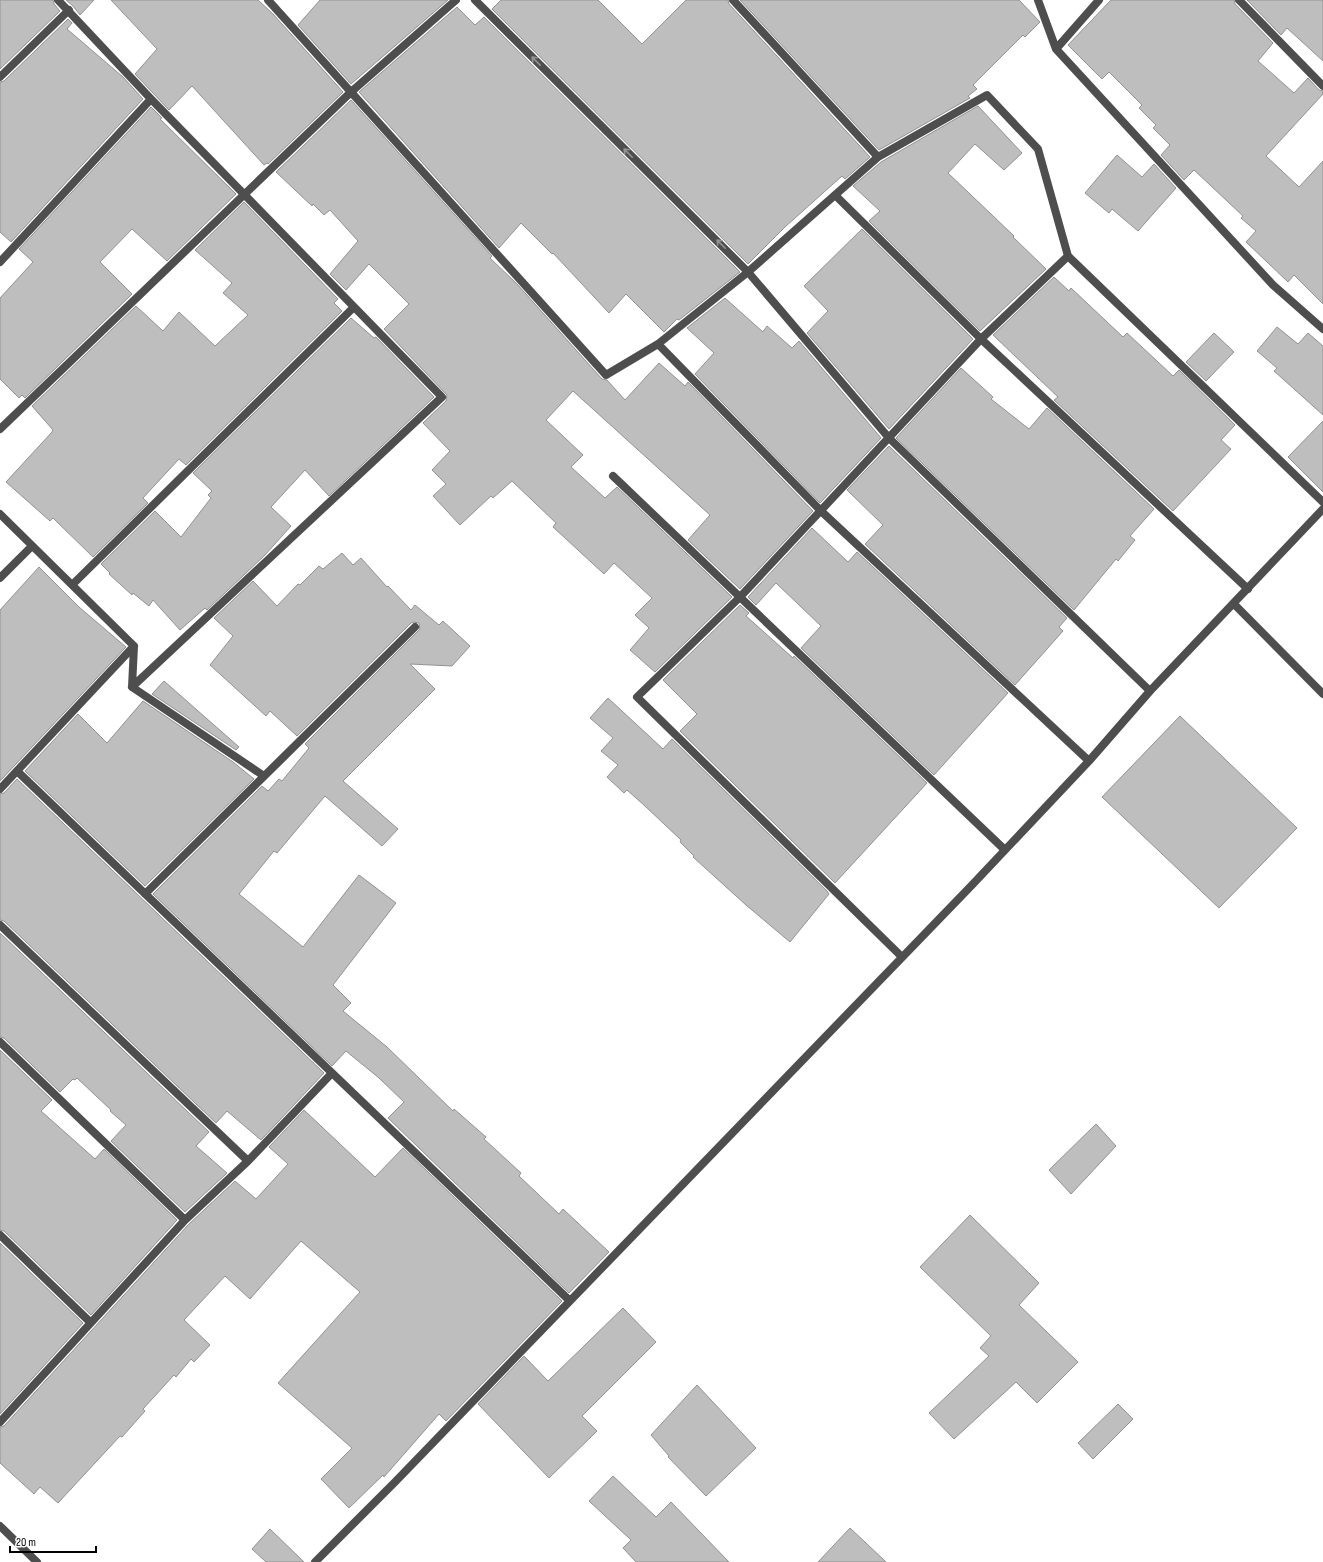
<svg xmlns="http://www.w3.org/2000/svg" width="1323" height="1562" viewBox="0 0 1323 1562" font-family="'Sofia Sans Condensed',sans-serif">
	<style>
		.building { fill: #bebebe; stroke: #929292 }
		.lines { fill: none; stroke-linecap: round; stroke-linejoin: round }
		.street { stroke: #4e4e4e; stroke-width: 8 }
		.oneway { stroke: #959595 }
	</style>
	<rect width="100%" height="100%" fill="#fff"/>
	<path class="building" d="M0,0H53L54,4L60,11L0,69Z
		M66,0H94L80,15L73,6Z
		M111,0H258L273,14L343,92L268,164L267,163L264,165L192,86L169,110L135,74L157,49Z
		M320,0H448L351,84L298,25Z
		M501,0H598L642,44L686,0H728L729,4L870,157L845,179L842,176L785,227L748,264L492,9Z
		M740,0H1019L1040,22L1025,37L1023,35L973,85L977,89L968,96L970,98L879,150Z
		M1111,0H1234L1235,4L1273,43L1258,61L1294,93L1308,78L1319,90L1323,91V94L1266,156L1299,187L1323,161V304L1294,275L1288,282L1246,242L1256,231L1241,218L1243,216L1194,170L1184,180L1161,155L1170,145L1153,128L1156,125L1139,108L1142,105L1109,72L1102,79L1068,45Z
		M1247,0H1323V61L1287,28L1281,35Z
		M457,7L475,25L484,17L740,272L679,320L677,319L664,332L626,294L609,313L553,253L552,254L521,223L499,248L359,92Z
		M68,19L72,23L67,29L123,77L143,99L11,242L0,232V82L4,81Z
		M351,100L492,256L490,258L517,284L602,379L607,380L625,400L659,363L685,386L688,382L813,511L740,589L688,540L710,515L573,391L546,420L583,455L571,467L605,498L617,487L732,597L655,672L630,650L649,628L635,615L652,598L614,563L604,574L553,527L556,523L512,481L493,498L491,496L460,525L433,496L446,484L432,470L450,451L423,423L446,401L447,395L384,329L409,304L369,264L346,290L330,274L358,241L330,210L324,215L313,204L312,206L276,172Z
		M978,106L1022,153L1004,170L975,144L948,173L1014,236L1013,237L1046,269L980,331L869,221L880,211L853,186L881,162Z
		M151,107L162,118L160,119L236,194L167,261L132,229L100,262L132,294L25,398L22,395L19,398L0,379V298L33,262L19,249Z
		M1117,155L1142,177L1154,164L1176,188L1138,231L1112,209L1109,213L1085,193Z
		M244,202L338,299L334,303L342,311L186,465L179,459L143,498L148,503L93,557L53,518L50,521L6,482L52,432L53,430L32,406L136,306L163,331L179,312L215,346L248,315L223,293L232,283L195,250Z
		M862,229L973,339L889,429L807,333L828,311L804,286Z
		M1054,277L1069,291L1071,288L1123,337L1127,333L1173,376L1179,370L1235,425L1221,440L1231,449L1173,511L1054,400L1058,397L993,335Z
		M725,298L763,332L767,326L792,348L799,341L881,438L820,503L695,374L714,353L687,328Z
		M351,318L374,338L376,337L434,397L329,496L305,470L271,507L291,526L265,555L207,610L205,608L180,630L153,600L149,606L133,593L132,595L109,574L110,573L101,564L155,511L181,537L211,498L208,495L212,491L193,473Z
		M1277,327L1298,344L1308,333L1323,346V415L1274,371L1277,368L1257,351Z
		M1214,333L1234,352L1206,381L1186,362Z
		M961,368L993,397L991,399L1029,429L1047,408L1154,509L1130,536L1135,540L1118,561L1116,559L1074,610L896,438Z
		M1323,421V492L1288,457Z
		M889,446L1067,618L1059,627L1063,631L1015,685L865,544L883,525L847,490Z
		M812,528L848,562L857,552L1008,693L934,775L801,648L821,626L776,583L756,605L748,597Z
		M342,553L353,565L361,558L387,587L388,586L411,610L415,605L439,625L443,621L470,646L452,666L410,664L435,689L343,781L398,829L382,846L325,796L277,853L274,851L239,894L303,947L359,875L396,903L333,985L351,1003L343,1011L387,1047L453,1111L454,1109L486,1137L484,1139L521,1173L519,1176L559,1214L563,1209L609,1252L569,1293L388,1118L404,1102L379,1078L346,1051L332,1066L153,894L262,786L268,791L279,779L282,781L309,748L305,744L420,629L419,623L414,622L411,623L297,736L270,711L266,716L210,665L233,636L214,618L253,581L277,606L298,584L300,585L319,566L323,569Z
		M39,567L79,607L126,647L0,781V610Z
		M740,605L749,613L746,616L793,658L794,656L927,783L835,883L680,731L697,714L663,680Z
		M164,681L239,747L236,750L152,694Z
		M608,698L663,749L672,739L827,891L829,894L790,942L746,905L693,857L694,856L680,842L681,840L645,806L627,790L624,793L607,777L618,765L601,751L613,738L590,718Z
		M143,701L233,762L254,779L145,886L25,771L78,714L107,743Z
		M1180,716L1297,828L1219,908L1102,797Z
		M17,779L324,1073L261,1140L227,1111L216,1123L4,921L0,920V794L4,793Z
		M0,933L209,1132L196,1146L227,1173L185,1212L111,1141L126,1125L110,1111L111,1110L77,1078L75,1080L73,1079L60,1092L4,1038L0,1037Z
		M0,1050L52,1100L41,1111L95,1159L104,1149L177,1220L91,1315L4,1231L0,1230Z
		M304,1110L375,1177L403,1148L562,1301L446,1421L439,1414L384,1477L383,1475L349,1508L321,1479L352,1448L278,1383L360,1292L301,1241L250,1299L225,1276L184,1320L210,1345L194,1362L191,1359L176,1377L174,1375L143,1409L145,1411L122,1437L120,1436L58,1503L40,1487L34,1494L0,1463V1427L4,1426L189,1224L235,1181L256,1199L288,1164L269,1147Z
		M1096,1124L1116,1146L1071,1194L1049,1170Z
		M970,1215L1039,1283L1019,1305L1078,1362L1037,1403L1016,1382L954,1439L929,1413L989,1356L980,1348L991,1336L920,1267Z
		M0,1243L83,1323L0,1414Z
		M623,1308L656,1342L582,1416L597,1431L549,1478L478,1404L524,1356L548,1381Z
		M697,1385L756,1448L706,1496L668,1457L669,1456L651,1435Z
		M1118,1404L1133,1419L1093,1459L1078,1443Z
		M613,1476L656,1517L671,1502L729,1562H636L623,1548L631,1540L589,1501Z
		M850,1528L866,1543L886,1562H818Z
		M270,1529L304,1562H266L252,1549Z"/>
	<g class="lines">
		<path class="street" d="M58,0L151,99L442,397L132,687
			M268,0L606,375L658,344L748,272L889,438L1150,691
			M475,0L748,272L878,157L987,95L1038,149L1068,256L1323,502
			M733,0L878,157
			M1038,0L1056,49L1273,285L1323,329
			M1239,0L1323,86
			M1056,49L1099,0
			M0,77L69,10
			M835,195L981,339L1248,589
			M0,262L151,99
			M658,344L821,511L1089,761
			M0,429L351,92L456,0
			M613,476L1005,850
			M0,514L134,646L132,687L264,776
			M0,578L32,546
			M72,585L354,307
			M1234,604L1323,694
			M17,771L570,1301
			M0,789L134,646
			M145,894L415,627
			M0,925L248,1161
			M902,957L637,697L740,597L981,339L1068,256
			M0,1042L185,1220
			M0,1235L90,1322
			M0,1422L185,1220L248,1161L332,1073
			M0,1526L37,1562
			M315,1562L395,1482L972,885L1089,761L1150,691L1323,509"/>
	</g>
	<defs><path id="oneway-shaft" d="M-6 0H5M1.5-3L5.5 0L1.5 3" fill="none" stroke-width="1.6" stroke-linecap="round" stroke-linejoin="round"/></defs>
	<g class="oneway">
		<use href="#oneway-shaft" transform="translate(536 61) rotate(-135)"/>
		<use href="#oneway-shaft" transform="translate(628 153) rotate(-135)"/>
		<use href="#oneway-shaft" transform="translate(721 244) rotate(-135)"/>
	</g>
	<path d="M10 1546v6h86v-6" fill="none" stroke="#000000" stroke-width="2"/>
	<text x="16" y="1546" font-size="12" fill="#000000" stroke="#ffffff" stroke-width="3" paint-order="stroke">20 m</text>
</svg>
